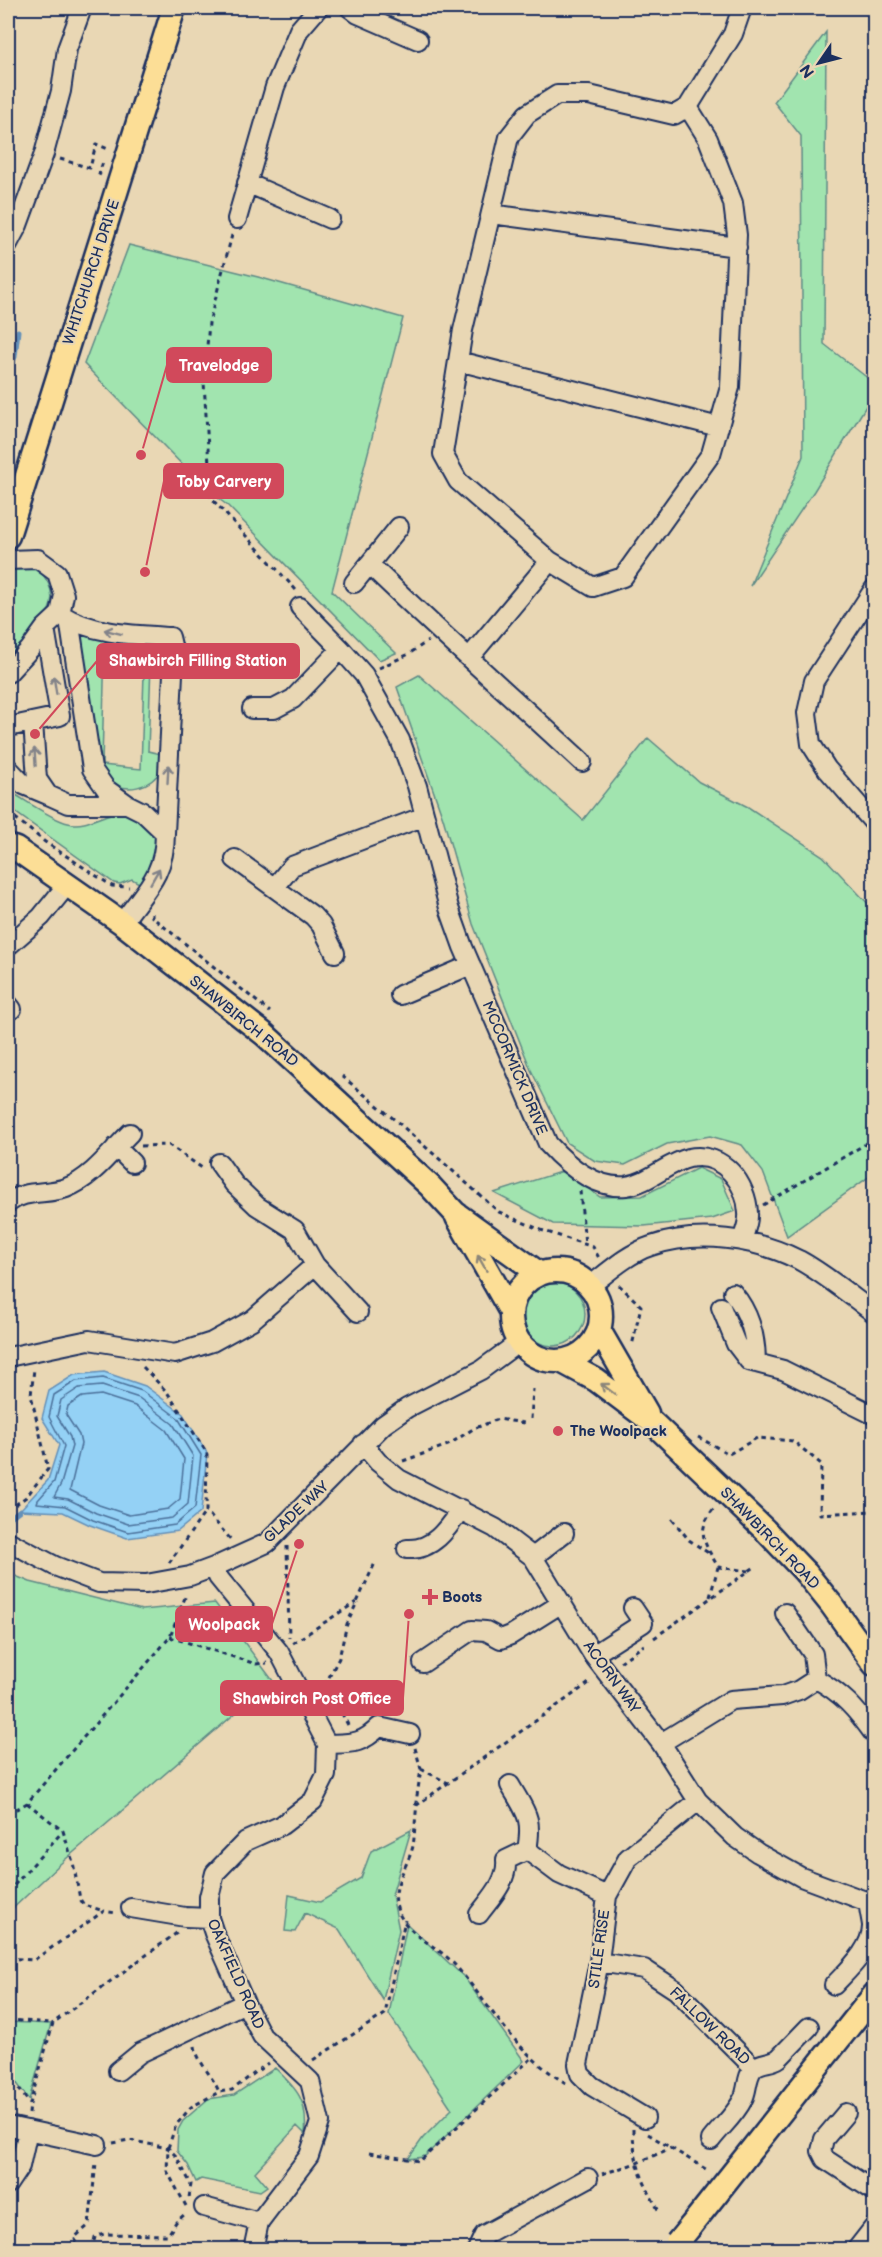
<svg xmlns="http://www.w3.org/2000/svg" width="882" height="2257" viewBox="0 0 882 2257" font-family="'Balsamiq Sans',sans-serif">
	<style>
		.green { fill: #a1e4af; stroke: #5e8a86; stroke-width: 1.5 }
		.water { fill: #94d1f5; stroke: #6490b9; stroke-width: 1.5 }
		.lines { fill: none; stroke-linecap: round; stroke-linejoin: round }
		.shore { stroke: #4b709a; stroke-width: 1.5 }
		.stream { stroke: #6490b9; stroke-width: 5 }
		.minor-casing { stroke: #1b2f5e; stroke-width: 22 }
		.major-casing { stroke: #1b2f5e; stroke-width: 27 }
		.path { stroke: #1b2f5e; stroke-width: 3; stroke-dasharray: 4.5 4.5; stroke-linecap: butt }
		.minor { stroke: #e9d7b4; stroke-width: 18 }
		.major { stroke: #fcde96; stroke-width: 22 }
		.major-bridge-casing { stroke: #1b2f5e; stroke-width: 27; stroke-linecap: butt }
		.major-bridge { stroke: #fcde96; stroke-width: 22 }
		.oneway { stroke: #828389 }
		.oneway2 { stroke: #8c867a }
		.poi-dot { fill: #d1495b; stroke: #e9d7b4; stroke-width: 2 }
		.labels { text-anchor: middle; stroke-width: 4.5; stroke-linejoin: round; paint-order: stroke }
		.street-label { font-size: 15px; fill: #1b2f5e; stroke: #e9d7b4 }
		.poi-label { font-size: 15px; font-weight: bold; fill: #1b2f5e; stroke: #e9d7b4; text-anchor: start }
		.leader { fill: none; stroke: #d1495b; stroke-width: 2 }
		.callout-dot { fill: #d1495b; stroke: #e9d7b4; stroke-width: 2 }
		.callout { fill: #d1495b; stroke: #d1495b; stroke-width: 2 }
		.callout-label { font-size: 16px; text-anchor: middle; font-weight: bold; fill: #fff }
	</style>
	<rect width="100%" height="100%" fill="#e9d7b4"/>
	<filter id="ink" filterUnits="userSpaceOnUse"><feTurbulence type="fractalNoise" baseFrequency=".0167" numOctaves="2"/><feDisplacementMap in="SourceGraphic" scale="12" xChannelSelector="R" yChannelSelector="G"/><feConvolveMatrix kernelMatrix="1 2 1 2 8 2 1 2 1" color-interpolation-filters="sRGB"/></filter>
	<g filter="url(#ink)">
		<path class="green" d="M826,32L824,344L874,383V393L814,491L750,586L803,456L801,136L774,102Z
			M129,245L258,277L403,318L332,591L396,653L379,660L228,506L204,487L84,364Z
			M17,567L37,568C49,580 56,594 49,610L8,666V570Z
			M80,629L118,642H105L102,765L141,769L145,642C158,644 165,650 165,663H151L148,751L165,755C164,759 163,765 161,769C152,788 124,795 108,779C104,775 101,768 97,763Z
			M419,675L583,820L648,738L699,782L748,807L823,856L874,910V1173L787,1236L763,1172L742,1145L710,1136L667,1144L625,1165L595,1161L567,1143L531,1070L473,924L443,818L397,687Z
			M8,785L11,792C25,800 53,820 68,823C96,830 119,794 145,824C151,830 155,834 156,843C157,861 151,871 139,883L132,879L120,884L114,883L8,807Z
			M698,1168L721,1179L735,1211L712,1219L644,1226L553,1224L494,1193L563,1171L600,1197L642,1196Z
			M521 1314a32 32 0 1 1 64 0a32 32 0 1 1-64 0Z
			M8,1573L30,1582L142,1610L215,1603L273,1681L60,1864L8,1913Z
			M411,1830L392,1895L399,1930L383,2000L339,1929L305,1913L295,1932L285,1931L289,1895L320,1902L361,1878L371,1851Z
			M407,1924L464,1977L524,2061L424,2157L408,2159L423,2138L452,2109L389,2014Z
			M8,2022L51,2024L29,2100L8,2071Z
			M275,2068C298,2090 308,2101 305,2134L297,2126L255,2172L267,2186L260,2191L201,2179L196,2182L188,2165L177,2151L178,2130L183,2121L208,2099L234,2095Z"/>
		<path class="water" d="M104,1372L145,1386L183,1414L207,1453L201,1512L178,1531L127,1538L90,1525L63,1512L20,1510L48,1480L59,1445L42,1418L49,1391L74,1375Z"/>
		<g class="lines">
			<path class="shore" d="M103,1378L142,1391L178,1418L201,1455L195,1508L175,1525L128,1532L93,1520L65,1506L37,1503L38,1500L54,1482L64,1446L49,1417L54,1395L76,1381Z
				M102,1386L139,1398L173,1424L193,1456L188,1504L172,1518L128,1524L96,1513L68,1499L54,1497L61,1484L72,1446L70,1437L57,1416L61,1400L79,1388Z
				M101,1395L135,1406L166,1430L184,1459L180,1499L168,1509L129,1515L99,1505L70,1490L81,1444L79,1435L66,1415L68,1406L82,1397Z"/>
			<path class="stream" d="M8,372L15,357L18,331
				M8,1519L20,1510"/>
			<defs>
				<path id="minor" d="M350,8L358,14L418,40
					M688,107L708,139L733,203L737,235L730,387L711,454L623,577L593,587L550,561L458,481L443,454L463,330L509,137L527,114L557,95H589L674,115L688,107L733,34L742,8
					M247,183L330,219
					M491,214L737,247
					M237,219L275,87L299,30L318,8
					M8,244L18,225L44,154L61,91L67,49L82,8
					M458,361L719,427
					M8,560L38,559L57,573L64,595L60,614L45,628L60,716L8,727
					M369,564C439,632 511,696 582,762
					M354,583L399,527
					M874,589L814,681L807,713L811,744L827,769L874,823
					M300,607L341,649L364,675L400,740L417,786L449,908L463,947L548,1144C567,1165 595,1189 626,1186C649,1183 667,1163 689,1158C723,1151 747,1184 748,1213C749,1222 745,1232 742,1240
					M60,614C92,634 133,635 170,637L174,654L165,833
					M69,619L92,769L106,789L127,804
					M469,658L550,561
					M8,673L30,649L45,628
					M252,709H274L293,699L341,649
					M33,722L37,779L48,795L68,804H127L143,812L165,833C165,875 145,890 122,923
					M8,768L24,785L48,795
					M235,859L313,916L321,925L335,953
					M275,887L292,866L425,816
					M8,946L41,917L67,885
					M400,995L471,965
					M8,1004L12,1009
					M116,1147L132,1163
					M219,1163L234,1184L257,1206L295,1230L315,1265L358,1312
					M8,1203C25,1189 46,1195 66,1188C91,1179 111,1152 130,1133
					M590,1286C608,1272 629,1253 651,1246C698,1230 755,1238 799,1260C825,1274 850,1295 874,1313
					M733,1293C750,1313 756,1338 756,1363
					M721,1307L736,1344L749,1361L783,1370L874,1415
					M8,1357L89,1340L175,1354L212,1342L252,1320L315,1265
					M363,1444L378,1462L399,1479L495,1528L533,1557L593,1655L661,1743L698,1801L735,1837L758,1853L801,1877L868,1902
					M8,1541L55,1566L99,1583L146,1584L190,1576L214,1567L267,1543L383,1425L407,1408L481,1370L519,1342
					M407,1549C433,1551 448,1528 461,1509
					M533,1557L564,1533
					M214,1567L218,1577L279,1652L327,1744L326,1775L313,1801L282,1825L246,1841L215,1873L209,1897V1918L214,1933L245,2003L262,2036L310,2081L320,2122L309,2156L259,2222L253,2250
					M785,1613L813,1654L816,1679C843,1694 856,1709 874,1734
					M593,1655L643,1623L633,1608
					M423,1663L472,1630L486,1631L501,1639L511,1635L562,1603
					M661,1743L731,1700L782,1696L799,1690L816,1679
					M327,1744C351,1743 361,1745 379,1727L410,1734
					M527,1850L559,1874L607,1896
					M131,1908L185,1917L209,1918
					M479,1914C491,1898 508,1881 506,1860L527,1850C533,1817 526,1813 510,1785
					M599,1962L644,1969L676,1990L754,2068
					M834,1985C848,1970 873,1948 872,1925C871,1918 869,1909 868,1902L874,1897
					M118,2071L140,2053L245,2003
					M846,2113L824,2139L821,2151L825,2159L874,2191
					M645,2118L592,2086L580,2074L578,2064L599,1962L607,1896L628,1858L698,1801
					M8,2126L97,2145
					M711,2140C721,2127 736,2114 743,2099C748,2090 746,2076 754,2068C761,2061 771,2064 779,2058L809,2027
					M8,2184L20,2166L28,2130
					M204,2207L259,2222
					M477,2250L484,2235L588,2178
					M856,2250L874,2227"/>
				<path id="major" d="M8,536L174,8
					M8,846L16,849L122,923L264,1034L430,1186L455,1213L540,1274
					M457,1217L511,1312
					M511 1316a45 45 0 1 1 90 0a45 45 0 1 1-90 0Z
					M599,1330L647,1413
					M561,1361L596,1380L652,1422L765,1530
					M806,1573L831,1604L874,1664
					M690,2227L874,1995"/>
			</defs>
			<use href="#minor" class="minor-casing"/>
			<use href="#major" class="major-casing"/>
			<path class="path" d="M60,159L90,168L96,144L108,149V150
				M101,175L99,174L103,162
				M232,235L209,323L204,382L211,498L296,590
				M379,668L407,655L428,641
				M8,812L45,842L112,886L129,887
				M152,913V917L270,1012
				M342,1076L401,1125L499,1212L541,1230L593,1247L599,1258
				M141,1146L169,1145L202,1168
				M580,1191L585,1244
				M763,1205L874,1139
				M619,1285L641,1306L632,1346
				M143,1367L167,1392L207,1453L206,1511L233,1542
				M531,1419L533,1389
				M698,1437L729,1454L757,1438L793,1441L821,1464L820,1514L874,1511
				M403,1461L448,1445L473,1429L498,1419L524,1423
				M8,1510L26,1497L48,1469L31,1395L34,1369
				M672,1519L689,1540L710,1554
				M287,1546L289,1638
				M169,1563L206,1511
				M718,1567L749,1571
				M710,1597L718,1567C704,1542 695,1532 715,1507
				M170,1637L256,1664L267,1663
				M654,1638L756,1566
				M293,1643L356,1602
				M620,1662L644,1645
				M348,1725L326,1683L339,1658L347,1624L375,1563
				M415,1748L421,1769L415,1809
				M421,1769L448,1783
				M27,1803L63,1831L73,1862L80,1899L84,1905L104,1911
				M8,1814L27,1803L170,1637L186,1595
				M8,1892L63,1831
				M8,1958L34,1960L104,1911L116,1913
				M8,2020L53,2023
				M195,2046C197,2062 213,2076 219,2092
				M313,2060L385,2014L405,1920
				M8,2074L30,2104
				M566,2083C516,2054 491,2006 454,1964C437,1945 408,1936 398,1911C389,1888 408,1867 413,1846C415,1833 415,1818 417,1805L592,1681
				M29,2114L30,2104L53,2023L178,1932
				M633,2129C633,2163 644,2184 660,2213
				M648,2134L709,2171
				M113,2143L129,2140L168,2148L176,2156L191,2184L189,2198
				M369,2153L420,2161L532,2058
				M602,2174L637,2163L671,2148
				M186,2206L167,2171L168,2148L176,2125L191,2107L219,2092L232,2090L268,2063
				M82,2250L74,2238L89,2225L96,2163
				M92,2250L95,2237L104,2234L168,2235L176,2222L186,2213"/>
			<use href="#minor" class="minor"/>
			<use href="#major" class="major"/>
			<defs>
				<path id="major-bridge" d="M765,1530L806,1573
					M677,2243L690,2227"/>
			</defs>
			<use href="#major-bridge" class="major-bridge-casing"/>
			<use href="#major-bridge" class="major-bridge"/>
		</g>
		<defs><path id="oneway-shaft" d="M-6 0H5M1.5-3L5.5 0L1.5 3" fill="none" stroke-width="1.6" stroke-linecap="round" stroke-linejoin="round" transform="scale(1.5)"/></defs>
		<g class="oneway">
			<use href="#oneway-shaft" transform="translate(113 632) rotate(-166)"/>
			<use href="#oneway-shaft" transform="translate(55 685) rotate(-99)"/>
			<use href="#oneway-shaft" transform="translate(35 757) rotate(-94)"/>
			<use href="#oneway-shaft" transform="translate(168 774) rotate(-87)"/>
			<use href="#oneway-shaft" transform="translate(155 876) rotate(-60)"/>
		</g>
		<g class="oneway2">
			<use href="#oneway-shaft" transform="translate(482 1263) rotate(-120)"/>
			<use href="#oneway-shaft" transform="translate(608 1389) rotate(-143)"/>
		</g>
	</g>
	<g class="poi-dot">
		<circle cx="558" cy="1431" r="6"/>
		<path d="M427 1588h6v6h6v6h-6v6h-6v-6h-6v-6h6z"/>
	</g>
	<g class="labels">
		<g class="street-label">
			<text transform="translate(91 272) rotate(-72)" y="5">WHITCHURCH DRIVE</text>
			<text transform="translate(244 1021) rotate(39)" y="5">SHAWBIRCH ROAD</text>
			<text transform="translate(515 1068) rotate(67)" y="5">MCCORMICK DRIVE</text>
			<text transform="translate(296 1512) rotate(-43)" y="5">GLADE WAY</text>
			<text transform="translate(770 1538) rotate(46)" y="5">SHAWBIRCH ROAD</text>
			<text transform="translate(612 1677) rotate(54)" y="5">ACORN WAY</text>
			<text transform="translate(599 1949) rotate(-82)" y="5">STILE RISE</text>
			<text transform="translate(236 1974) rotate(66)" y="5">OAKFIELD ROAD</text>
			<text transform="translate(710 2026) rotate(44)" y="5">FALLOW ROAD</text>
		</g>
		<g class="poi-label">
			<text x="570" y="1436">The Woolpack</text>
			<text x="442" y="1602">Boots</text>
		</g>
	</g>
	<path class="leader" d="M141 455L167 365M145 572L164 481M35 734L97 661M299 1544L272 1624M409 1614L403 1698"/>
	<g class="callout-dot">
		<circle cx="141" cy="455" r="6"/>
		<circle cx="145" cy="572" r="6"/>
		<circle cx="35" cy="734" r="6"/>
		<circle cx="299" cy="1544" r="6"/>
		<circle cx="409" cy="1614" r="6"/>
	</g>
	<g class="callout">
		<rect x="167" y="348" width="104" height="34" rx="6"/>
		<rect x="164" y="464" width="119" height="34" rx="6"/>
		<rect x="97" y="644" width="202" height="34" rx="6"/>
		<rect x="176" y="1607" width="96" height="34" rx="6"/>
		<rect x="221" y="1681" width="182" height="34" rx="6"/>
	</g>
	<g class="callout-label">
		<text x="219" y="371">Travelodge</text>
		<text x="224" y="487">Toby Carvery</text>
		<text x="198" y="666">Shawbirch Filling Station</text>
		<text x="224" y="1630">Woolpack</text>
		<text x="312" y="1704">Shawbirch Post Office</text>
	</g>
	<rect width="882" height="2257" fill="none" stroke="#e9d7b4" stroke-width="30"/>
	<rect x="15" y="15" width="852" height="2227" fill="none" stroke="#1b2f5e" stroke-width="2" filter="url(#ink)"/>
	<g transform="translate(819 63) rotate(235)" stroke="#e9d7b4" stroke-width="4.5" paint-order="stroke">
	<path d="M0-4.5L10 22L0 15L-10 22Z" fill="#1b2f5e"/>
	<text y="-9" font-size="16" font-weight="bold" text-anchor="middle" fill="#1b2f5e">N</text>
	</g>
</svg>
